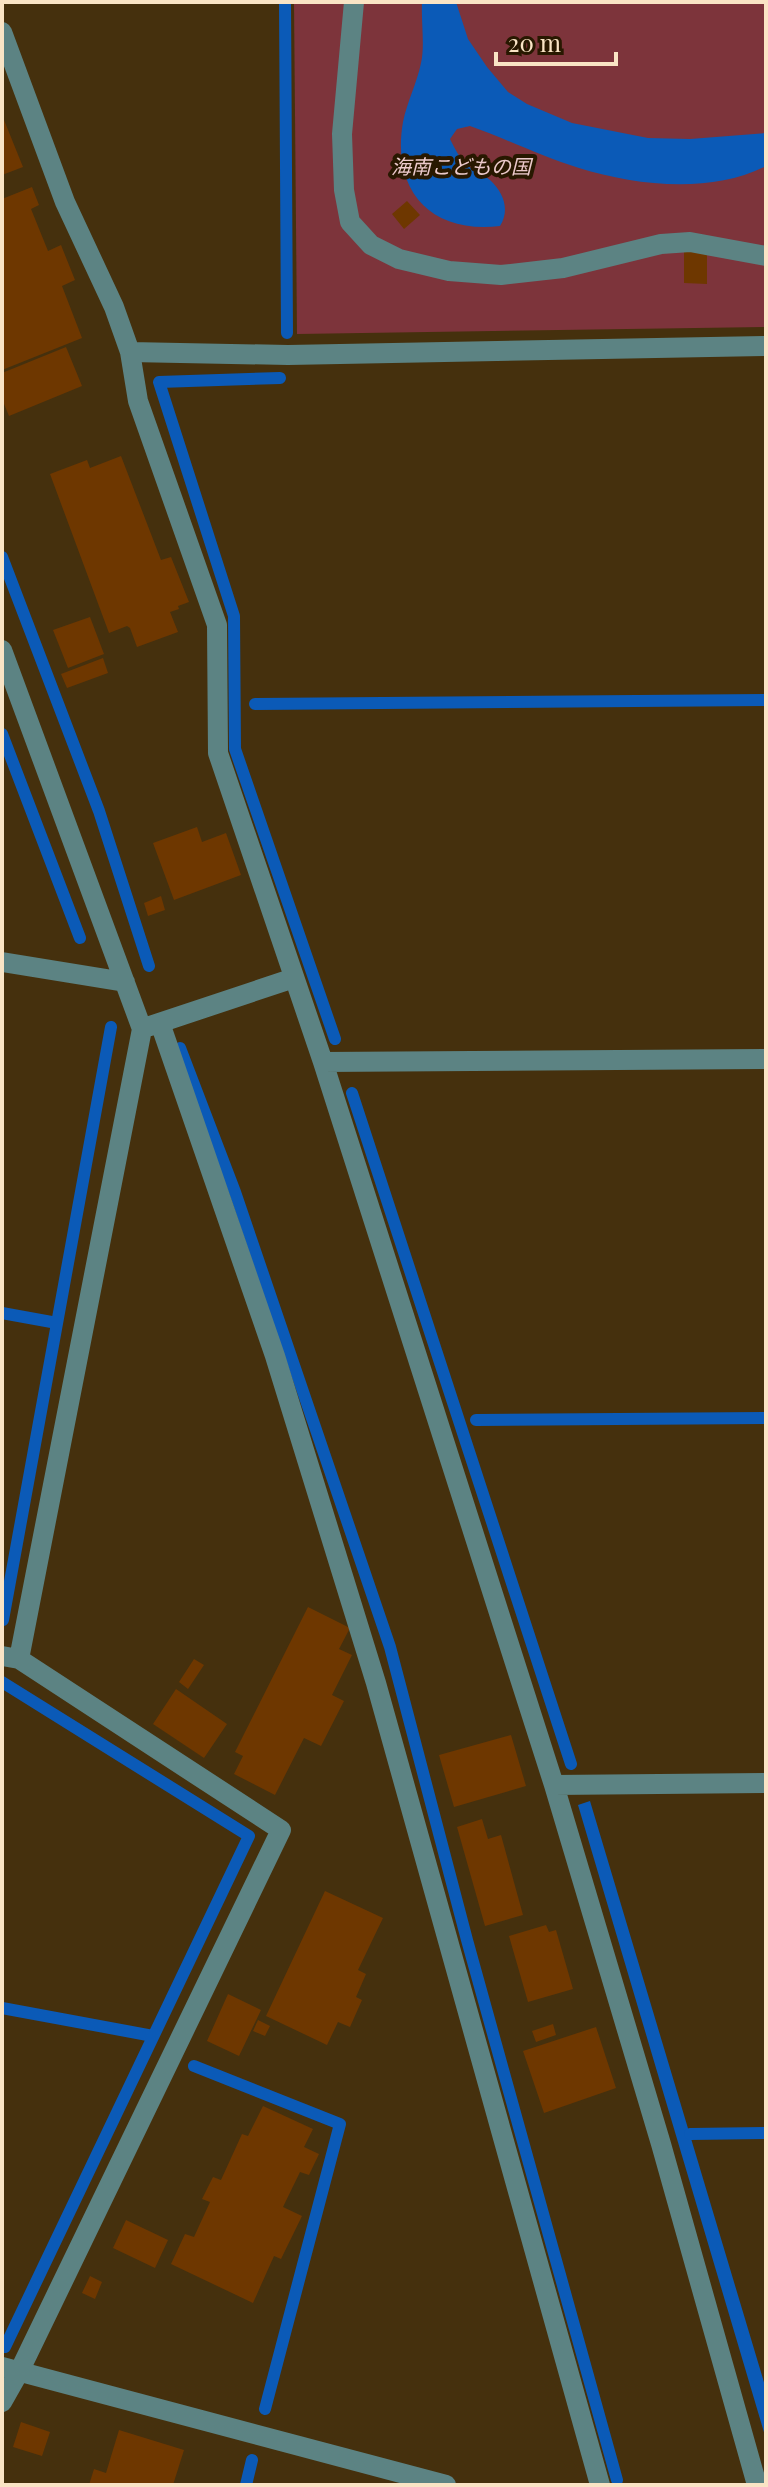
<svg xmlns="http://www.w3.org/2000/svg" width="768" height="2487" viewBox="0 0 768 2487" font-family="'Playfair Display','Noto Sans JP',serif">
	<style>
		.green { fill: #7d343b }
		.water { fill: #0b5ab7 }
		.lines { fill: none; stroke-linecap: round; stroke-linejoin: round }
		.stream { stroke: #0b5ab7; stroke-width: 12 }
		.building { fill: #6e3700 }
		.minor { stroke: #5c8383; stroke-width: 20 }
		.labels { text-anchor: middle; stroke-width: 8; stroke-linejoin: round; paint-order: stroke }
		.park-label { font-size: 20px; font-style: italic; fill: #eccacb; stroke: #281800 }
	</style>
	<rect width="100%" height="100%" fill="#45300d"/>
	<path class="green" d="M294,2H766V327L297,334Z"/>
	<path class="water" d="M422,2H456L468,39L487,67L508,92L527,104L572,123L648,138L690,139L766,133V166C711,194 637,186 579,168C542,157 507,139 470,126L457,129L450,139C455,149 460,159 468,166C475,172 484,175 490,180C504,193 510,210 500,226C431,234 391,191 403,122C407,102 417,83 421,63C425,46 421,21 422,2Z
		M590,1801L766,2389V2439L578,1805Z"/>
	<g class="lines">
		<path class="stream" d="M285,2L287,333
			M280,378L159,382L234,616L235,749L335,1039
			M2,557L99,811L149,966
			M255,704L766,700
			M2,734L80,938
			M180,1048L235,1192L390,1647L467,1940L617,2480
			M352,1093L571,1764
			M2,1313L57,1323
			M476,1420L766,1418
			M3,1620L111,1027
			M2,1682L249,1836L5,2347
			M2,2008L153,2036
			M194,2066L340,2124L265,2409
			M690,2134L766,2133
			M246,2485L252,2460"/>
	</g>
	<path class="building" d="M2,115L23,167L2,175Z
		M32,187L39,205L31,209L48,251L61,245L75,280L62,286L82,338L2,370V199Z
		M407,201L420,215L404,229L392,214Z
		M684,249L707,250V284L684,283Z
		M66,347L82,386L9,416L2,399V373Z
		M121,456L161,560L171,557L189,602L178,606L179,609L170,612L178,632L137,647L130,628L127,626L109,633L50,474L87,460L90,468Z
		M90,617L104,654L68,668L53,630Z
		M103,658L108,673L67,688L61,674Z
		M197,827L202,842L226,833L241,875L174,900L153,843Z
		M161,896L165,910L148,916L144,903Z
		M308,1607L350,1628L339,1649L352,1655L332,1695L344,1701L321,1746L304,1738L275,1795L234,1774L243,1756L235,1752Z
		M194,1659L204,1665L188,1689L179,1682Z
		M176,1689L227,1724L204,1758L153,1724Z
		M511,1735L526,1786L454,1807L439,1755Z
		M482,1819L488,1839L501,1835L523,1915L485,1926L457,1827Z
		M325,1891L383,1918L358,1970L366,1974L356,1997L362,2000L350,2027L338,2022L327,2045L266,2016Z
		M546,1925L549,1932L556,1930L573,1989L528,2002L509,1936Z
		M228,1994L261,2010L239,2056L207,2041Z
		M258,2020L270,2026L265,2036L253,2031Z
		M553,2024L556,2035L536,2042L532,2031Z
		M596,2027L616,2088L544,2113L523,2051Z
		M263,2106L313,2129L304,2147L319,2154L309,2175L300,2172L283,2207L302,2216L281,2259L274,2256L253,2303L171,2264L185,2234L194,2237L210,2202L202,2199L213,2177L221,2180L242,2134L248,2136Z
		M126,2220L168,2240L155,2268L113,2248Z
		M90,2276L102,2282L95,2299L82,2293Z
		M21,2422L50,2432L42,2456L13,2447Z
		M119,2430L184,2450L173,2485H89L94,2469L106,2473Z"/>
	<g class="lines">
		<path class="minor" d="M354,2L342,134L344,190L350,222L371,245L399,259L449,271L501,275L563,268L661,244L690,242L766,256
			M2,32L65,202L114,307L130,352L138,401L217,625L218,753L323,1062L554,1785L661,2144L757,2485
			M130,352L288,355L766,346
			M2,650L142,1029L19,1659
			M2,962L125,982
			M160,1023L275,1356L376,1683L600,2485
			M150,1026L294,978
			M323,1062L766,1059
			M2,1656L19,1659L281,1830L19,2372L2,2402
			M554,1785L766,1783
			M2,2367L446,2485"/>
	</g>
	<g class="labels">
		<g class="park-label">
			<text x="461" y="174">海南こどもの国</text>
		</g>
	</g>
	<rect width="768" height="2487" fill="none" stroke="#fae4c5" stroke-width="8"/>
	<path d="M496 52v12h120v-12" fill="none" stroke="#fae4c5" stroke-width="4"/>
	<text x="508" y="52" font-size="24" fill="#fae4c5" stroke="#281800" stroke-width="6" paint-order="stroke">20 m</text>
</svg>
